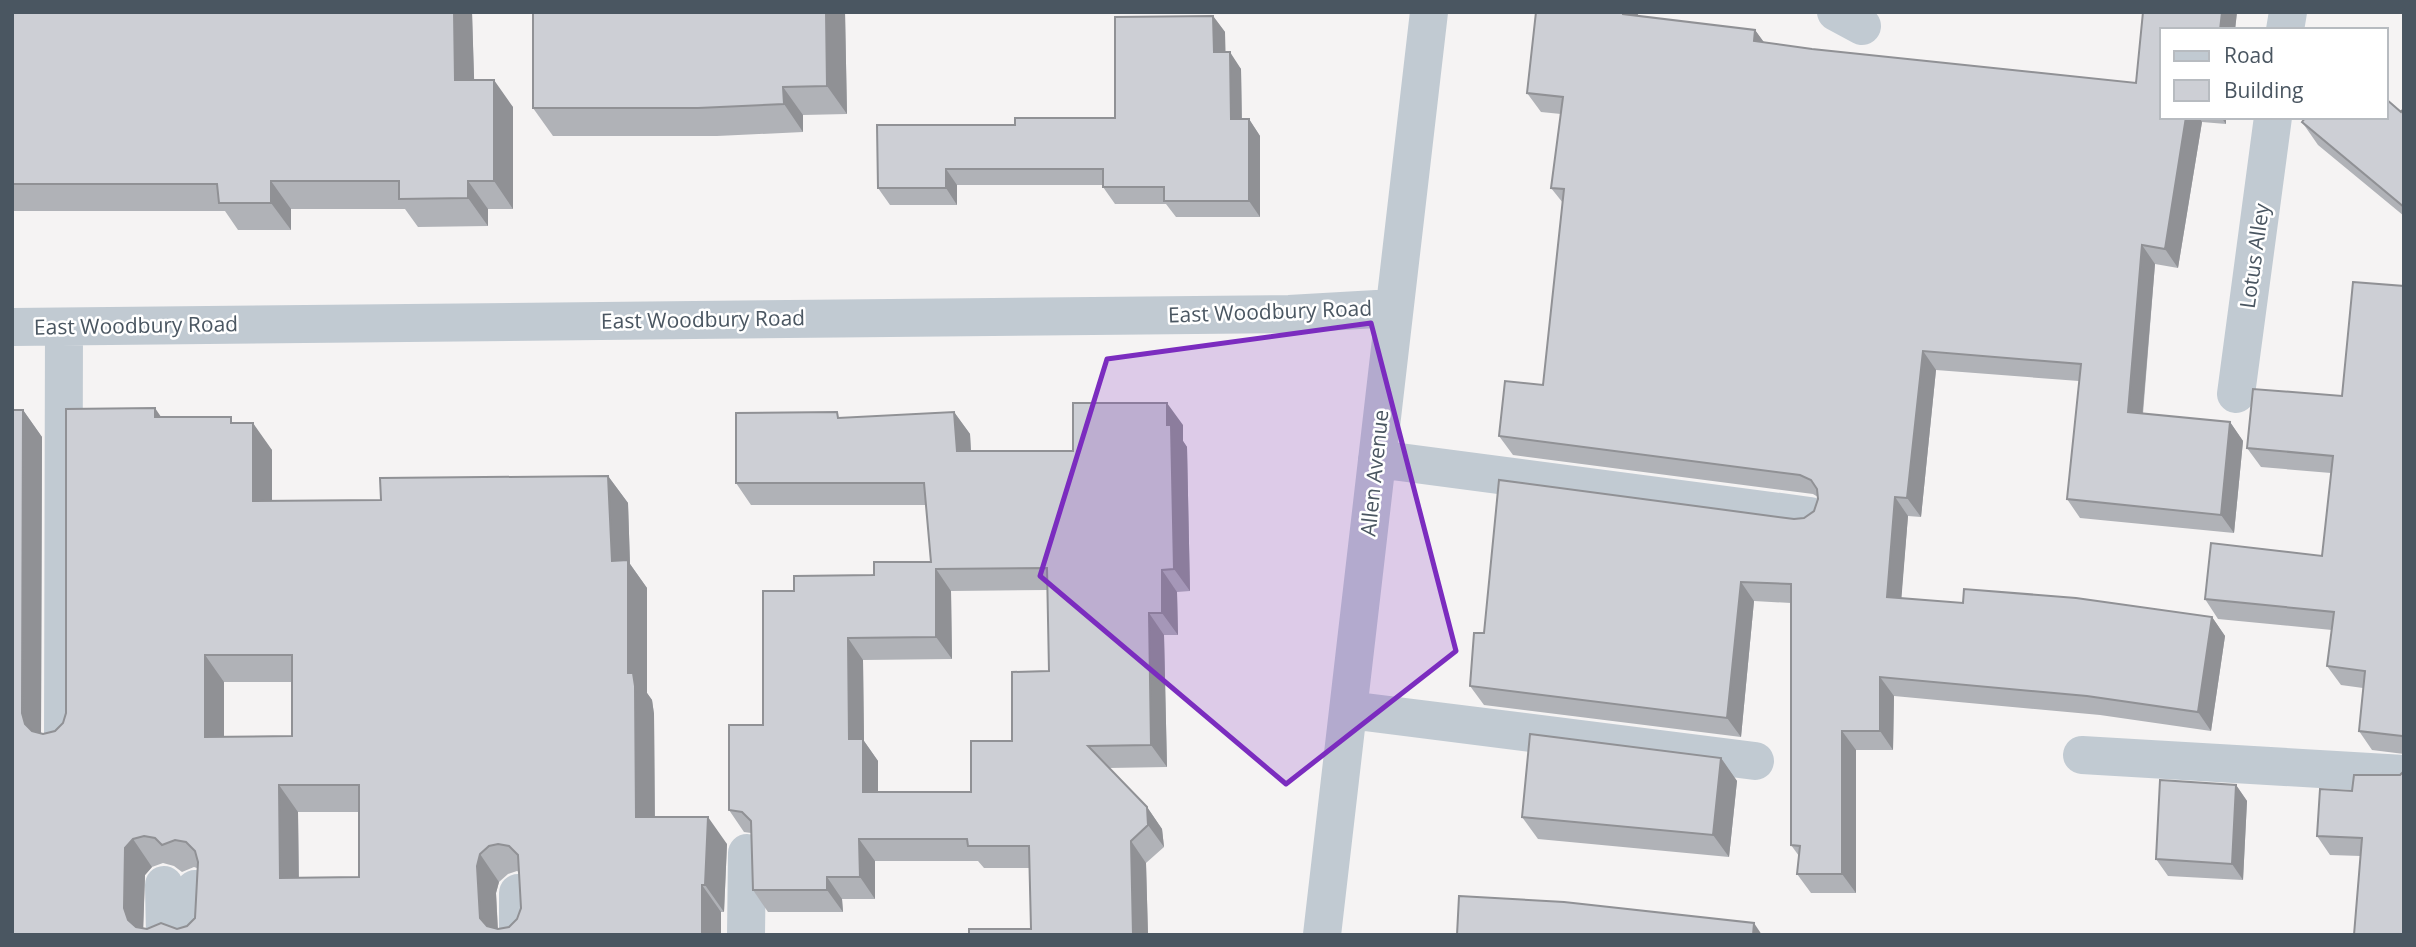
<svg xmlns="http://www.w3.org/2000/svg" width="2416" height="947" viewBox="0 0 2416 947" font-family="'Open Sans',sans-serif">
	<style>
		.lines { fill: none; stroke-linecap: round; stroke-linejoin: round }
		.minor { stroke: #c1cad2; stroke-width: 38 }
		.wall { fill: #b0b2b7; fill-rule: evenodd }
		.shaded-wall { fill: #909195 }
		.building { fill: #cdcfd5; stroke: #909195; stroke-width: 2; fill-rule: evenodd }
		.marked { fill: #7b2cbf; fill-opacity: 0.2; stroke: #7b2cbf; stroke-width: 5; stroke-linejoin: round }
		.labels { text-anchor: middle; stroke-width: 5; stroke-linejoin: round; paint-order: stroke }
		.street-label { font-size: 21px; fill: #4a5661; stroke: #fff }
	</style>
	<rect width="100%" height="100%" fill="#f5f3f3"/>
	<g class="lines">
		<path class="minor" d="M1836,12L1862,26
			M2285,30L2288,12
			M12,327L1289,314L1394,308
			M2236,394L2273,117
			M1377,459L1810,516
			M1349,710L1755,761
			M63,740L64,327
			M2082,755L2404,774
			M164,885L165,935
			M195,889V935
			M518,893V935
			M746,935L747,853
			M1322,935L1429,12"/>
	</g>
	<path class="wall" d="M12,12H472L474,80L513,107V209H488V226L418,227L405,209H291V230H238L225,211H12Z
		M845,12L847,114L803,115V132L717,136H553L533,108Z
		M1536,12H1638V16L1755,30L1764,43L1812,49L2136,83L2143,12H2237L2235,30L2162,117H2226V124L2202,122L2178,268L2155,264L2143,414L2230,422L2243,441L2234,533L2080,518L2067,499L2079,381L1936,370L1921,517L1908,516L1901,598L1963,603L2212,617L2225,636L2211,731L2100,715L1894,696L1893,750H1856V893H1811L1797,874L1799,856L1791,845V603L1754,601L1741,737L1484,705L1470,686L1484,633L1794,519L1804,518L1814,511L1818,499V497L1813,494L1513,455L1499,436L1543,385L1563,203L1551,188L1561,114L1541,112L1527,93Z
		M1213,16L1225,32V52L1241,69L1242,119H1249L1260,136V217H1176L1166,204H1115L1103,187V185H957V205H890L878,188L1015,125L1115,118Z
		M2404,108V216L2318,145L2302,122L2401,112Z
		M2404,286V754L2372,750L2359,731L2363,688L2341,685L2327,666L2332,630L2218,619L2205,599L2322,556L2331,473L2261,467L2247,448L2342,396Z
		M23,410L42,437L41,734H43L55,731L63,723L161,417L236,423L272,450V501L381,500L608,476L628,503L630,564L647,588V693L652,700L654,714L655,817L727,844L724,912H721V935H12ZM224,682H292V736L224,737ZM298,812H359V877L299,878ZM163,863L174,866L182,872L194,867L197,868L195,918L187,926L177,929H143L145,875L152,867ZM517,871L519,872L521,908L517,919L509,927L498,929L496,893L499,882L508,874Z
		M954,412L970,434L971,451H1073L1183,425V441L1187,447L1190,591L1177,592L1178,635H1164L1167,767L1109,768L1147,807L1162,829L1164,847L1146,863L1148,935L1031,929L1029,868H984L978,861H875V899H842L843,912H768L753,890L751,833L744,832L729,810L763,725L794,591L931,562L926,505H751L736,483L841,418ZM1048,590L1049,671L1012,741L971,792H878V761L864,741L863,660L952,659L951,591Z
		M1721,758L1737,781L1729,857L1538,839L1522,817Z
		M2400,775L2361,856L2330,855L2317,836L2352,791Z
		M2236,785L2247,801L2243,880L2168,876L2156,859Z"/>
	<path class="shaded-wall" d="M454,12H472L475,108L455,80Z
		M826,12H845L847,114L827,86Z
		M1623,12H1638L1636,33L1623,14Z
		M2222,12H2237L2235,30H2220Z
		M1213,16L1225,32L1226,69L1214,52Z
		M1755,30L1769,49L1754,41Z
		M1230,52L1241,69L1242,136L1231,119Z
		M494,80L513,107V209L494,181Z
		M783,87L803,115V132L784,104Z
		M2186,117H2199L2202,122L2178,268L2165,249Z
		M2221,117H2226V124Z
		M1249,119L1260,136V217L1249,201Z
		M946,169L957,185V205L946,188Z
		M271,181L291,209V230L271,203Z
		M468,181L488,209V226L468,198Z
		M2142,245L2155,264L2141,431L2128,412Z
		M1923,351L1936,370L1921,517L1907,498Z
		M1167,403L1183,425V441L1187,447L1190,591L1174,569L1167,425Z
		M155,408L174,436L155,417Z
		M23,410L42,437L41,740L25,724L22,713Z
		M954,412L970,434L972,473L957,451Z
		M2230,422L2243,441L2234,533L2221,515Z
		M253,423L272,450V529L253,501Z
		M608,476L628,503L630,564L647,588V693L652,700L654,714L655,844L636,817L612,561Z
		M1895,497L1908,516L1900,616L1887,597Z
		M936,569L951,591L952,659L936,637Z
		M1162,570L1177,592L1178,635L1162,613Z
		M1741,582L1754,601L1741,737L1727,718Z
		M1149,613L1164,635L1167,767L1151,745Z
		M2212,617L2225,636L2211,731L2198,712Z
		M848,638L863,660L864,741L878,761V814L863,792L849,739Z
		M205,655L224,682V764L205,737Z
		M1880,677L1894,696L1893,750L1880,731Z
		M1842,731L1856,750V893L1842,874Z
		M1721,758L1737,781L1729,857L1713,835Z
		M279,785L298,812L299,905L280,878Z
		M2236,785L2247,801L2243,880L2232,864Z
		M1147,807L1162,829L1164,847L1148,825Z
		M708,817L727,844L724,912L705,885Z
		M133,839L152,867L145,875L143,935L128,920L124,908L125,848Z
		M859,839L875,861V899L860,877Z
		M1131,841L1146,863L1148,935H1133Z
		M480,854L499,882L496,893L498,935H491L480,918L477,866Z
		M827,877L842,899L843,912L827,890Z
		M702,885L721,912V935H702Z
		M1754,923L1762,935H1753Z"/>
	<path class="building" d="M12,12H454L455,80H494V181H468V198L399,199V181H271V203H219L217,184H12Z
		M533,12H826L827,86L783,87L784,104L698,108H533Z
		M1536,12H1623V14L1755,30L1754,41L1812,49L2136,83L2143,12H2222L2220,30H2162V117H2186L2165,249L2142,245L2128,412L2230,422L2221,515L2067,499L2081,364L1923,351L1907,498L1895,497L1887,597L1963,603L1964,589L2076,598L2212,617L2198,712L2087,696L1880,677V731H1842V874H1797L1800,846L1791,845V584L1741,582L1727,718L1470,686L1474,633H1484L1499,480L1794,519L1804,518L1814,511L1818,499L1817,489L1811,480L1800,475L1499,436L1505,381L1543,385L1564,189L1551,188L1563,97L1527,93Z
		M1213,16L1214,52H1230L1231,119H1249V201H1164V187H1103V169H946V188H878L877,125H1015V118H1115V17Z
		M2386,99L2401,112L2404,108V207L2302,122L2306,117H2386Z
		M2353,282L2404,286V738L2402,736L2359,731L2365,671L2327,666L2334,612L2205,599L2211,543L2322,556L2333,456L2247,448L2253,389L2342,396Z
		M1073,403H1167V425H1171L1174,569L1162,570V613H1149L1151,745L1088,746L1147,807L1148,825L1131,841L1133,935H969V929H1031L1029,846H968L967,839H859L860,877H827V890H753L751,821L742,812L729,810V725H763V591H794V576L874,575V562H931L924,483H736V413L837,412L838,418L954,412L957,451H1073ZM1047,568L1049,671L1012,672V741H971V792H863V739H849L848,638L936,637V569Z
		M155,408V417H231V423H253V501L381,500L380,478L608,476L612,561L628,560V673H633L635,686L636,817H708L705,885H702V935H12V410H23L22,713L25,724L32,731L43,734L55,731L63,723L66,713V409ZM205,655H292V736L205,737ZM279,785H359V877L280,878ZM144,836L155,838L162,845L175,840L186,842L195,851L198,862L195,918L187,926L177,929L161,923L147,929L136,927L128,920L124,908L125,848L133,839ZM498,844L509,846L518,855L521,908L517,919L509,927L498,929L487,926L480,918L477,866L480,854L489,846Z
		M1530,734L1721,758L1713,835L1522,817Z
		M2404,771V935H2354L2362,838L2317,836L2320,789L2352,791L2354,775H2400Z
		M2160,780L2236,785L2232,864L2156,859Z
		M1459,896L1564,902L1754,923L1753,935H1457Z"/>
	<path class="marked" d="M1371,323L1456,651L1286,784L1040,576L1107,359Z"/>
	<g class="labels">
		<g class="street-label">
			<text transform="translate(2255 256) rotate(-82)" y="7">Lotus Alley</text>
			<text transform="translate(1270 312) rotate(-2)" y="7">East Woodbury Road</text>
			<text transform="translate(703 320) rotate(-1)" y="7">East Woodbury Road</text>
			<text transform="translate(136 326) rotate(-1)" y="7">East Woodbury Road</text>
			<text transform="translate(1375 473) rotate(-84)" y="7">Allen Avenue</text>
		</g>
	</g>
	<rect width="2416" height="947" fill="none" stroke="#4a5661" stroke-width="28"/>
	<rect x="2160" y="28" width="228" height="91" fill="#ffffff" stroke="#b7bbc0" stroke-width="2"/>
	<rect x="2174" y="51" width="35" height="10" fill="#c1cad2" stroke="#b7bbc0" stroke-width="2"/>
	<text x="2224" y="63" font-size="21" fill="#4a5661">Road</text>
	<rect x="2174" y="80" width="35" height="21" fill="#cdcfd5" stroke="#b7bbc0" stroke-width="2"/>
	<text x="2224" y="98" font-size="21" fill="#4a5661">Building</text>
</svg>
